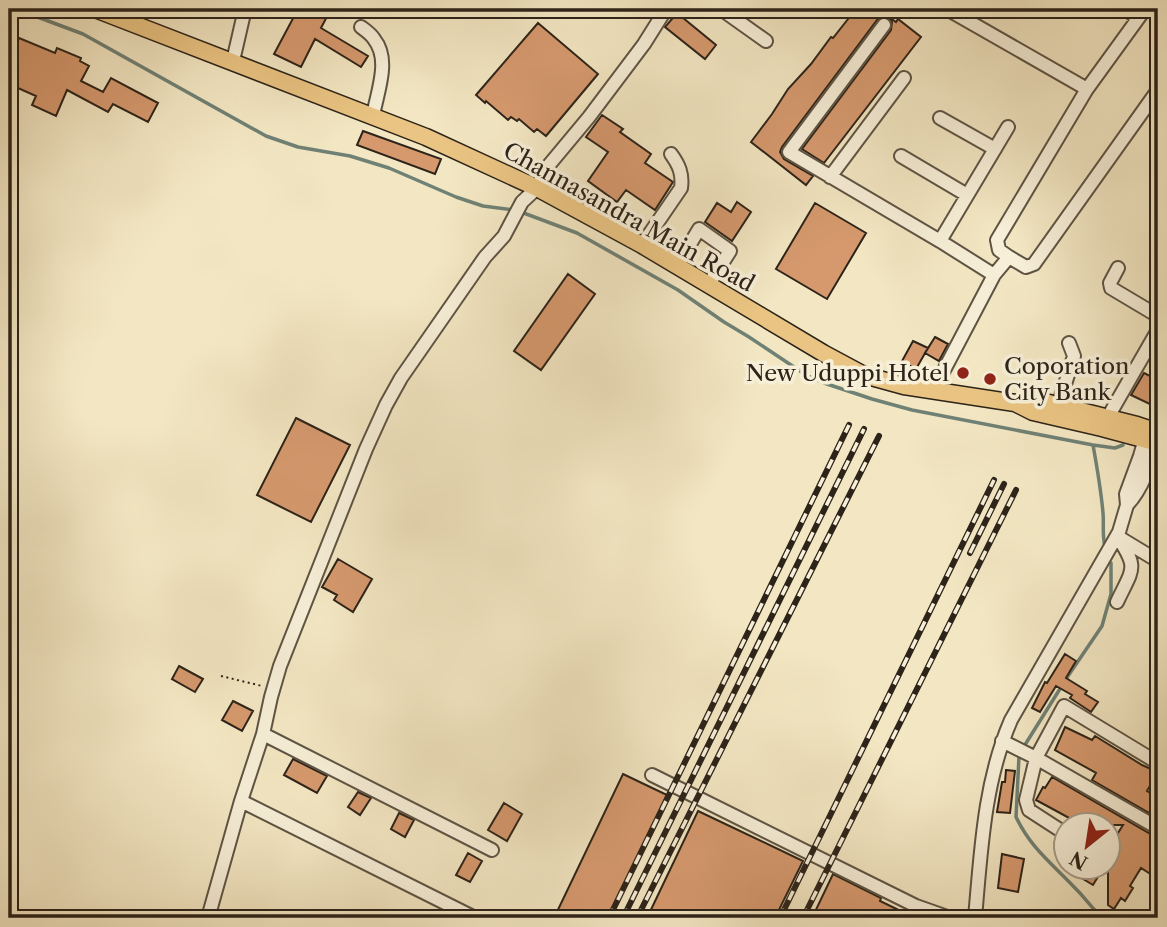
<svg xmlns="http://www.w3.org/2000/svg" width="1167" height="927" viewBox="0 0 1167 927" font-family="'Libre Caslon Text',serif">
	<style>
		.lines { fill: none; stroke-linecap: round; stroke-linejoin: round }
		.stream { stroke: #6f8175; stroke-width: 3.5 }
		.building { fill: #d6996e; stroke: #2c2319; stroke-width: 2 }
		.minor-casing { stroke: #5e5444; stroke-width: 16 }
		.major-casing { stroke: #2c2319; stroke-width: 19 }
		.path { stroke: #2c2319; stroke-width: 2; stroke-dasharray: 2 3.5; stroke-linecap: butt }
		.minor { stroke: #f7efd8; stroke-width: 12 }
		.major { stroke: #eac482; stroke-width: 16 }
		.rail-casing { stroke: #2c2319; stroke-width: 6 }
		.rail { stroke: #f7efd8; stroke-width: 3.5; stroke-dasharray: 10; stroke-linecap: butt }
		.poi-dot { fill: #8f2418; stroke: #f7efd8; stroke-width: 2.5 }
		.labels { text-anchor: middle; stroke-width: 7; stroke-linejoin: round; paint-order: stroke }
		.street-label { font-size: 23px; fill: #2c2319; stroke: #f7efd8 }
		.poi-label { font-size: 23px; fill: #2c2319; stroke: #f7efd8; text-anchor: start }
	</style>
	<rect width="100%" height="100%" fill="#f3e7c3"/>
	<filter id="stains"><feTurbulence type="fractalNoise" baseFrequency=".00286" numOctaves="4"/><feColorMatrix values="0 0 0 0 .2 0 0 0 0 .09 0 0 0 0 .02 0 0 0 .5 -.17"/></filter>
	<radialGradient id="worn" r=".72"><stop offset=".6" stop-color="#630" stop-opacity="0"/><stop offset="1" stop-color="#630" stop-opacity=".3"/></radialGradient>
	<g class="lines">
		<path class="stream" d="M16,9L83,34L266,136L298,147L350,156L389,168L456,197L483,206L514,210
			M521,212L577,233L678,290L724,322L749,337L806,375L824,383L872,399L912,410L1093,445L1115,448L1123,445
			M1093,445C1097,467 1101,490 1103,513C1104,524 1102,535 1105,547
			M1023,748L1068,676L1102,626L1111,594V563
			M1019,756L1016,817C1032,850 1053,864 1077,890C1086,899 1093,910 1103,918
			M1124,918L1149,914L1158,915"/>
	</g>
	<path class="building" d="M298,9H331L321,28L368,56L361,67L315,39L301,67L274,54Z
		M856,9H878L896,22L898,19L921,37L824,163L802,149L891,30L892,22L889,18L881,17L877,20L782,147L780,152L784,159L813,176L806,185L751,142L772,114L788,89L811,64L831,37L833,38Z
		M677,13L716,45L705,59L665,27Z
		M538,23L598,74L546,136L537,129L534,132L519,119L517,121L511,117L508,120L486,101L485,103L476,95Z
		M19,38L55,53L57,48L81,58L80,61L89,66L81,81L103,92L111,78L158,103L148,122L113,104L108,112L67,90L56,116L32,105L36,96L9,84V62Z
		M602,115L623,129L620,132L651,154L645,163L673,182L655,210L626,190L617,202L588,181L608,152L586,137Z
		M363,131L441,159L435,174L357,145Z
		M737,202L751,212L732,241L705,222L717,203L731,212Z
		M815,203L866,233L827,299L776,269Z
		M568,274L595,294L541,370L514,351Z
		M935,337L948,344L939,361L925,353Z
		M913,341L928,348L916,369L902,361Z
		M1144,373L1158,380V408L1131,395Z
		M296,418L350,445L311,522L257,495Z
		M338,559L372,579L353,612L334,600L337,595L322,587Z
		M1065,654L1076,661L1066,678L1087,691L1085,694L1098,702L1091,712L1070,698L1072,695L1056,686L1040,712L1032,708L1045,682L1047,683Z
		M179,666L203,679L195,692L172,679Z
		M233,701L253,711L242,731L222,720Z
		M1065,727L1092,740L1095,736L1142,765L1158,772L1147,791L1158,798V818L1092,780L1096,773L1055,750Z
		M293,759L327,776L317,793L284,775Z
		M1006,770L1015,771L1010,813L997,812L1002,782H1005Z
		M623,774L667,795L608,918H554Z
		M1052,777L1154,836L1158,837V879L1141,868L1130,886L1133,888L1125,901L1121,898L1114,909L1108,905V849L1123,825H1082L1036,800L1043,787L1045,788Z
		M358,792L371,798L360,815L348,807Z
		M504,803L522,814L507,841L488,830Z
		M698,811L803,861L775,918H647Z
		M399,813L414,820L405,837L391,829Z
		M468,853L482,861L470,882L456,875Z
		M1002,854L1024,859L1018,892L998,888Z
		M1083,867H1104L1093,885L1078,876Z
		M833,874L881,898L880,901L915,918H812Z"/>
	<g class="lines">
		<defs>
			<path id="minor" d="M721,9L766,41
				M947,9L1087,89
				M1125,9L1138,18
				M884,25L789,152L940,241
				M361,27C365,30 371,34 374,39C391,60 377,92 373,116
				M233,61L245,9
				M940,118L995,149
				M901,156L967,195
				M830,177L904,78
				M642,245L681,188C683,174 679,165 671,154
				M1009,257L999,250L997,240L1087,89L1145,9
				M677,266L699,229L730,251L709,284
				M1118,268L1110,283L1111,288L1158,316
				M994,275L1009,257L1026,267L1034,264L1158,90
				M933,391L994,275L940,241L1008,127
				M1058,406L1074,356L1069,343
				M1104,424L1158,330
				M1127,505C1144,487 1151,461 1158,437
				M1117,536C1139,569 1133,568 1117,602
				M1120,538L1158,561
				M263,734L492,850
				M1002,741L1036,758L1026,800L1029,810L1066,834
				M1158,763L1064,706L1036,758L1158,828
				M652,775L916,906L950,918
				M241,801L475,918
				M208,918L241,801L263,734L271,697L280,666L366,449L386,405L401,378L485,257L504,236L522,202L537,188L549,165L589,117L644,44L666,9
				M975,918C981,851 984,782 1011,720L1119,532L1127,505L1126,494L1140,456L1147,432"/>
			<path id="major" d="M95,9L426,137L537,188L642,245L823,353L864,375L904,386L1015,403L1037,400L1137,425L1158,432
				M1015,403L1033,412L1102,428L1158,443"/>
		</defs>
		<use href="#minor" class="minor-casing"/>
		<use href="#major" class="major-casing"/>
		<path class="path" d="M221,676L262,686"/>
		<use href="#minor" class="minor"/>
		<use href="#major" class="major"/>
		<defs>
			<path id="rail" d="M970,553L1004,484
				M609,918L849,425
				M623,918L864,429
				M637,918L879,436
				M780,918L994,480
				M803,918L1016,490"/>
		</defs>
		<use href="#rail" class="rail-casing"/>
		<use href="#rail" class="rail"/>
	</g>
	<g class="poi-dot">
		<circle cx="963" cy="373" r="7"/>
		<circle cx="990" cy="379" r="7"/>
	</g>
	<g class="labels">
		<g class="street-label">
			<text transform="translate(629 217) rotate(29)" y="8">Channasandra Main Road</text>
		</g>
		<g class="poi-label">
			<text x="1004" y="374">Coporation<tspan x="1004" dy="26">City Bank</tspan></text>
			<text x="949" y="381" text-anchor="end">New Uduppi Hotel</text>
		</g>
	</g>
	<rect width="1167" height="927" fill="none" stroke="#f3e7c3" stroke-width="35"/>
	<rect x="10" y="10" width="1146" height="906" fill="none" stroke="#2c2319" stroke-width="3.5"/>
	<rect x="18" y="18" width="1132" height="892" fill="none" stroke="#2c2319" stroke-width="2"/>
	<g transform="translate(1087 846) rotate(210)"><circle r="33" fill="#f7efd8" stroke="#a69d8c" stroke-width="2"/>
	<path d="M0-5L12 26L0 18L-12 26Z" fill="#8f2418"/>
	<text y="-10" font-size="19" font-weight="bold" text-anchor="middle" fill="#2c2319">N</text>
	</g>
	<rect width="100%" height="100%" filter="url(#stains)"/>
	<rect width="100%" height="100%" fill="url(#worn)"/>
</svg>
